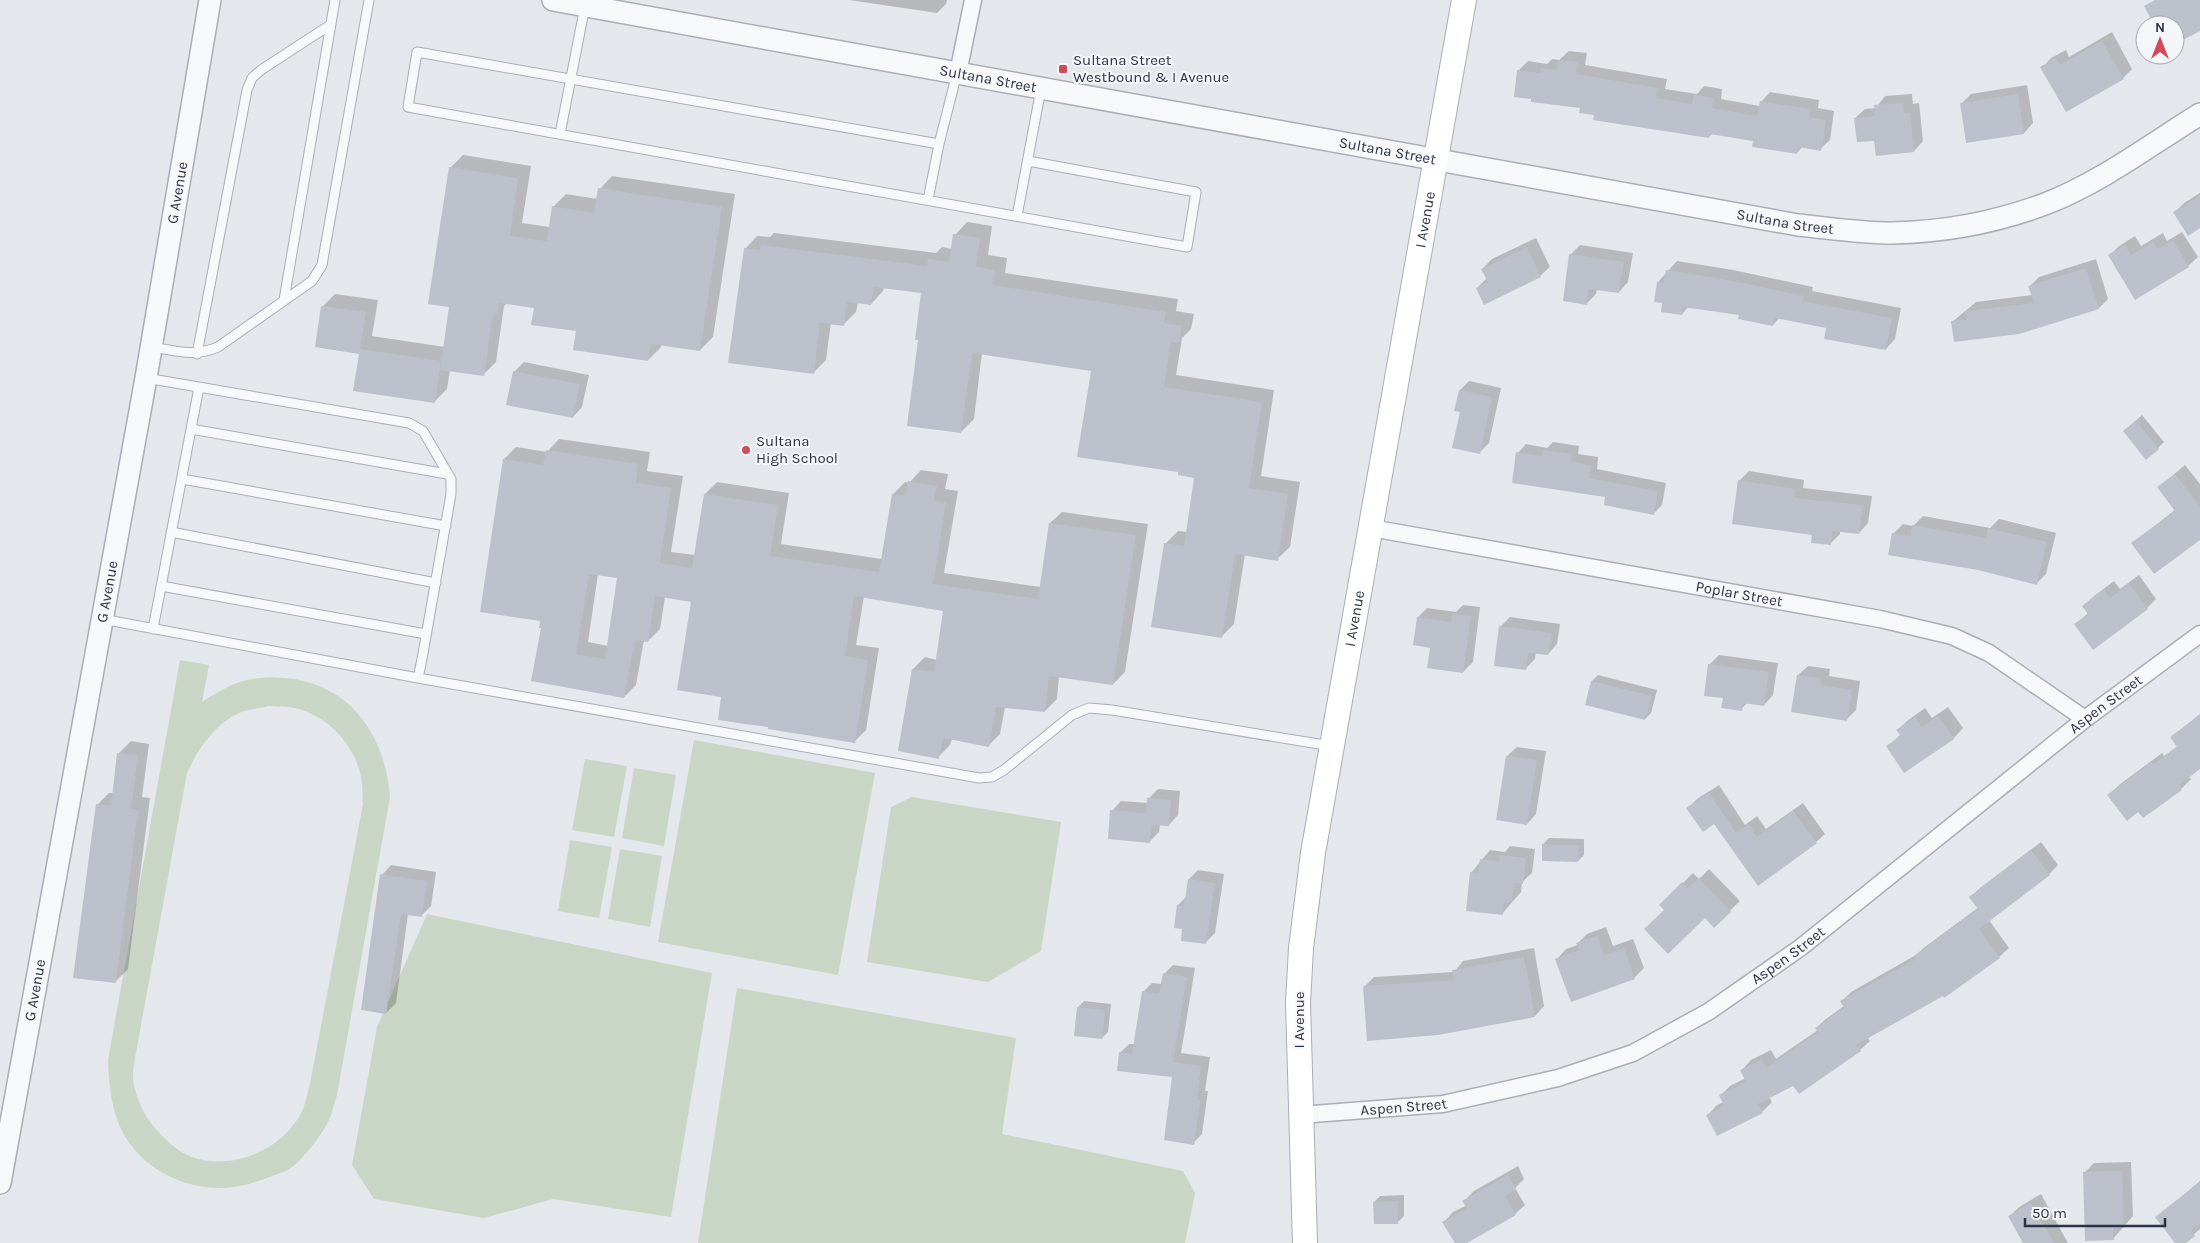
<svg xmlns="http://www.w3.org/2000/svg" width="2200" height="1243" viewBox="0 0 2200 1243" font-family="Karla,sans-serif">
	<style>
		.green { fill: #c9d6c5; fill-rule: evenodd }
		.shadow { fill: #0003; fill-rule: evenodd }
		.building { fill: #bbc0ca; fill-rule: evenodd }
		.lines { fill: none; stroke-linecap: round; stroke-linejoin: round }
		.service-casing { stroke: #a9aeb7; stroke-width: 11 }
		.minor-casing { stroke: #a9aeb7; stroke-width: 19 }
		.tertiary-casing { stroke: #a9aeb7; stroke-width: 24 }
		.secondary-casing { stroke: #a9aeb7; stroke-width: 26 }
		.service { stroke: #f7f8fa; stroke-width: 9 }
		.minor { stroke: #f7f8fa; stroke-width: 16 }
		.tertiary { stroke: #f7f8fa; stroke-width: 21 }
		.secondary { stroke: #fff; stroke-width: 24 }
		.poi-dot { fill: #d1495b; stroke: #f4f6f9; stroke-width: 2 }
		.labels { text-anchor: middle; stroke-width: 4; stroke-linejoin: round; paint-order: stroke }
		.poi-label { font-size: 15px; fill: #2b3445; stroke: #f4f6f9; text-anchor: start }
		.street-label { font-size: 15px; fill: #2b3445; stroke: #f4f6f9 }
	</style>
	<rect width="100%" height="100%" fill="#e4e7ec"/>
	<path class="green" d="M180,660L209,665L202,702C216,693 230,684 247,680C329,665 384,717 390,797L337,1095C334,1104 332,1115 327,1124C320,1137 301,1162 288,1170C282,1173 273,1175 267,1178C253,1183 237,1188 222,1188C182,1189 140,1167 122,1131C111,1110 109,1083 108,1060ZM268,706C277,707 287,706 295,708C327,715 355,745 361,777C363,786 362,796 363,804L310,1084C307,1094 305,1108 299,1117C278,1151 232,1171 192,1157C176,1151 162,1137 151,1123C142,1111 134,1093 133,1077C133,1071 134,1064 135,1058L187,773C198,749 213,726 237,714C246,709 258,709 268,706Z
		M694,740L875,773L838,975L658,942Z
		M585,759L627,766L614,837L572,830Z
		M634,768L676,775L664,846L622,838Z
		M912,797L1061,822L1041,951L988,982L867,962L891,807Z
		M570,840L612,847L599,918L558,911Z
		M620,849L662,856L650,927L608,919Z
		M427,914L712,973L671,1217L553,1199L484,1218L374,1199L352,1165L377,1027Z
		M737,988L1016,1038L1002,1134L1183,1171L1195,1193L1185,1243H698Z"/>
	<path class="shadow" d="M849,0H947L946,4L937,13Z
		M2112,32L2132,69L2123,78L2042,68L2051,58L2066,50L2069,57Z
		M1569,51L1587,53L1585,65L1667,79L1665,89L1697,94L1704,86L1722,89L1721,99L1760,106L1761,102L1770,92L1819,100L1818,108L1834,111L1830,140L1820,149L1803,146L1797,153L1755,140L1713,133L1709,137L1595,114L1518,71L1528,61L1547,64L1552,59L1559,60Z
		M2027,85L2033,123L2024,133L1967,142L1961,104L1971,94Z
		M1912,94L1913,104L1919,103L1923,141L1914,151L1855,118L1865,109L1876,108L1885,96Z
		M463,155L531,166L522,223L550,227L553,207L566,194L598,199L600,189L612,176L735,194L713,337L700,350L661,344V347L648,360L578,330L535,307L508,303L504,306L496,362L483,375L450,370L447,389L434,402L360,352L322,307L335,294L378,300L372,336L445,347L451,306L450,168Z
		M2200,193V227L2175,212L2184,203Z
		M967,222L992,226L988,255L1007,258L1005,273L1178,299L1176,311L1194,314L1191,329L1182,338L1176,375L1274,390L1261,476L1300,482L1290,547L1277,559L1245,554L1234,624L1221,637L1165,544L1178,531L1187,532L1196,477L1180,471L1092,370L982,353L974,419L961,432L919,339L922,292L884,287L883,291L871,304L858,302L856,312L844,324L831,323L826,360L813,373L745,249L757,236L770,237L774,233L936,253L942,247L953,249L955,235Z
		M2182,232L2198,257L2188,266L2109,256L2119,246L2135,236L2141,246L2163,233L2167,241Z
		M1536,238L1550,267L1540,276L1477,288L1487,278L1482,269L1492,259Z
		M1580,245L1633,253L1628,282L1619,292L1597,289L1596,294L1587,303L1570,255Z
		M2096,259L2108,299L2099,308L2019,333L1952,322L1976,302L2032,295L2030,286L2039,277Z
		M1677,261L1733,270L1813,287L1812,291L1901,308L1895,339L1886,349L1828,327L1780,317L1773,325L1740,314L1689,306L1682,314L1664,302L1658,282Z
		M524,362L589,375L582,407L573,417L514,372Z
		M1469,381L1501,388L1489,443L1479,453L1461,411L1460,390Z
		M2142,415L2164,442L2158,448L2124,431Z
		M559,439L650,452L647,471L683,476L671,552L695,555L705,494L717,482L789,493L781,544L882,559L893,494L905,482L909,483L921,470L948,474L945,489L958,491L944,573L1041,587L1050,523L1062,512L1148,524L1125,672L1113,684L1059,676L1057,699L1045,711L1005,707L1000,734L988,746L952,739L950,745L938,757L913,669L925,657L937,660L944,610L864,596L856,645L879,648L866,730L854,742L723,696L692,601L665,597L660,629L648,641L644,640L636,685L624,697L542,627L504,459L516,447L547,452ZM598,574L618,577L608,646L588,642Z
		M1553,442L1579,446L1578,454L1598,457L1597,469L1666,483L1662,505L1653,514L1607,496L1518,453L1526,444L1547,448Z
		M2185,465L2200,484V539L2133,543L2176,509L2159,487Z
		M1749,471L1804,480L1803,488L1872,496L1868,523L1859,533L1840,531V534L1830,544L1739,481Z
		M1923,516L1990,528L1999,519L2056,533L2046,574L2037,583L1893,534L1903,524L1913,526Z
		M2139,575L2156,599L2147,608L2075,625L2088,613L2083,606L2093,597L2114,581L2120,589Z
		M1463,605L1480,607L1473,662L1463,672L1431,646L1418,617L1427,608L1456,612Z
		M1510,617L1560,624L1557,644L1548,654L1536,652L1535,659L1525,669L1501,626Z
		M1719,655L1778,663L1773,695L1764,705L1748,702L1741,709L1724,697L1709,665Z
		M1808,666L1830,669L1829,676L1860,681L1856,710L1846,720L1798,675Z
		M1598,675L1657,690L1651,713L1645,719L1586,704L1592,681Z
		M1948,707L1963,728L1954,738L1905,771L1888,747L1901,734L1898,730L1907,721L1925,708L1932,718Z
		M2200,714V767L2188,776L2191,779L2181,789L2143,817L2139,810L2109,795L2119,785L2162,753L2164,756L2178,746L2172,737Z
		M131,741L149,744L142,797L150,798L128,969L115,982L97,805L109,793H114L119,753Z
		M1517,747L1546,751L1536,814L1527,824L1507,756Z
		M1719,785L1745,825L1757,816L1766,829L1803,803L1825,834L1816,842L1758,884L1714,823L1688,808L1697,799Z
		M1158,789L1180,791L1178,815L1169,825L1160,824L1159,832L1149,842L1112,811L1121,801L1148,803V799Z
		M1549,838L1584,839V855L1578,861L1543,844Z
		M2041,842L2058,865L2049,874L1989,920L2009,948L1999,957L1944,996L1943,994L1867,1037L1870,1041L1860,1050L1769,1097L1772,1102L1762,1112L1708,1115L1717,1105L1724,1102L1721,1095L1730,1086L1746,1078L1742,1070L1751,1060L1771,1050L1776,1059L1818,1030L1816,1028L1826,1019L1844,1006L1842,1001L1851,992L1916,955L1925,947L1979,907L1971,897L1980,888Z
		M1510,846L1535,849L1532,873L1522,882L1521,892L1502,914L1471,873L1490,850L1505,852Z
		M391,865L436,872L431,906L421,916L408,914L396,1003L386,1013L382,875Z
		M1709,869L1740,901L1714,926L1705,916L1666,910L1661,905L1693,873L1699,879Z
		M1198,870L1224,874L1215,933L1205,943L1184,928L1178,905L1186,897L1189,879Z
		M1606,927L1613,946L1633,939L1644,968L1634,978L1557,959L1566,949L1578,945V943L1587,934Z
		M1534,948L1544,1006L1535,1016L1364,987L1374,977L1454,972L1463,961Z
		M1173,965L1195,968L1181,1053L1210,1057L1205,1091H1208L1202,1134L1193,1143L1174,1076L1120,1053L1129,1044H1135L1143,992L1152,983L1162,984L1164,974Z
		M1084,1001L1111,1004L1108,1032L1102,1038L1078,1007Z
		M2131,1162L2133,1216L2113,1239L2084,1173L2094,1163Z
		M1518,1166L1524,1179L1515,1188L1525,1205L1515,1214L1465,1243H1456L1444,1222L1453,1212L1467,1205L1464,1201L1474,1191Z
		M2200,1181V1229L2184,1243H2176L2156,1218Z
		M2041,1194L2068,1243H2024L2010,1216L2019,1207Z
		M1404,1195V1216L1398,1222L1374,1202L1380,1196Z"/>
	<path class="building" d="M2155,0H2200V31L2175,44V25H2154L2144,6Z
		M2102,41L2124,79L2066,112L2040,67L2056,58L2060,65Z
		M1558,60L1578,62L1576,74L1658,88L1656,98L1692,104L1694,95L1714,98L1712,108L1757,116L1760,101L1810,109L1809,117L1826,120L1821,151L1799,147L1797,154L1752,147L1753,141L1710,134L1709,138L1593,120L1594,115L1579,113L1580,108L1531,102V99L1514,97L1517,70L1540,73L1541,68L1557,70Z
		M2018,94L2024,134L1966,143L1960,103Z
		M1903,103L1904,113L1910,112L1914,152L1876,156L1874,141L1857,142L1854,118L1875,116L1874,105Z
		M449,167L518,178L510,236L547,241L552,206L594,213L598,188L722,207L700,351L651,344L648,361L573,350L576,331L531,325L534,308L499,303L497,315L493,314L484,376L440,370L449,307L428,304Z
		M2200,196V228L2188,236L2173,212Z
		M953,234L980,238L976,267L995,270L993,285L1166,312L1164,323L1182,326L1179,343L1171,342L1164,387L1262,402L1249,488L1288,494L1278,561L1235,554L1222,638L1151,627L1164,543L1184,546L1194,478L1178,475V472L1077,457L1091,371L972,353L961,433L907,426L918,340H915L921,293L874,287L871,305L847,302L844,326L820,323L814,374L728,363L744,248L760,250L761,245L927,266L928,259L949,262Z
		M2173,240L2189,267L2135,300L2108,255L2125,245L2131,255L2153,242L2158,249Z
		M1527,247L1541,277L1484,305L1476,288L1488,282L1481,269Z
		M1569,254L1624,262L1619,293L1589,289L1587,305L1563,301Z
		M2086,268L2099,309L2019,334L1954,342L1951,321L1966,320L1965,311L2034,303L2028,286Z
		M1666,270L1723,279L1804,296L1803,301L1892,318L1886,350L1824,339L1826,328L1775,318L1773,326L1738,319L1739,315L1683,307L1682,315L1661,312L1662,303L1654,302L1657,282H1664Z
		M321,306L366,312L360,349L441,361L435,403L353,391L359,354L315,347Z
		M513,371L580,384L573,418L506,405Z
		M1459,390L1492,397L1480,454L1452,448L1460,412L1454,411Z
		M2136,421L2159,449L2146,460L2123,431Z
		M546,450L638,464L636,483L671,488L660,563L692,568L704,494L778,505L770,556L879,572L892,494L905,496L908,481L937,486L934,501L946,503L933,584L1038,599L1049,523L1136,535L1113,685L1049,676L1045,712L996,707L989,747L943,738L939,759L898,751L912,669L934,672L943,611L854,596L845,656L868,660L855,743L768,729V727L718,720L721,697L677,690L691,602L655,596L648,642L635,640L624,698L531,681L541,628H539L540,621L480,612L503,459L543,465ZM589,574L617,578L605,659L576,654Z
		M1543,450L1572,454L1570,462L1591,465L1589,478L1658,491L1654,515L1604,505L1605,497L1512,483L1516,452L1542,456Z
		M2175,474L2200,506V540L2154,574L2131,543L2175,511L2157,487Z
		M1738,480L1795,489L1794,498L1863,505L1859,534L1832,531L1831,545L1811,543L1812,535L1732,524Z
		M1912,525L1986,538L1988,528L2047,542L2037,585L1978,570L1888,555L1892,533L1910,536Z
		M2129,584L2148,609L2093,650L2074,624L2088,614L2082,606L2104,589L2110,598Z
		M1452,614L1471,616L1463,673L1427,668L1430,648L1413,645L1417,617L1451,622Z
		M1499,626L1552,633L1548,655L1528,653L1526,670L1494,666Z
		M1708,664L1769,672L1764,706L1743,703L1742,711L1721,708L1723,698L1704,696Z
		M1797,675L1821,678L1820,685L1852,690L1847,721L1791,712Z
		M1591,681L1652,696L1645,720L1585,705Z
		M2200,715V769L2179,785L2182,790L2143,818L2138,812L2127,821L2107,795L2152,762L2154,764L2177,747L2170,737Z
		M1938,716L1954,739L1904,773L1886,746L1901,736L1896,730L1915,717L1922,727Z
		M117,753L138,755L131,809L138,810L116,983L73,978L96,804L111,806Z
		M1506,756L1537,760L1527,825L1496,820Z
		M1709,793L1736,833L1748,824L1757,837L1793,811L1817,843L1758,886L1714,824L1703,832L1686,808Z
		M1147,798L1171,800L1169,826L1152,825L1150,843L1108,839L1110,810L1146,813Z
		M1542,844L1579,845L1578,862L1542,861Z
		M2031,850L2050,875L1979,929L2000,958L1944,998L1943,996L1856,1045L1861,1051L1799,1094L1793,1086L1758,1104L1763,1113L1717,1136L1706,1115L1724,1106L1719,1095L1746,1082L1740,1070L1762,1059L1766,1068L1818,1032L1815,1028L1844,1008L1840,1001L1916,959L1914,956L1978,909L1969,897Z
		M1500,855L1526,858L1523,884L1514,883L1512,903L1504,902L1503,915L1466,911L1470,872L1478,873L1480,859L1499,861Z
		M380,874L427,881L422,917L401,914L386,1014L361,1010Z
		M1699,878L1731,912L1714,928L1705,918L1668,954L1644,929L1664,910L1659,905L1682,882L1688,888Z
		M1188,879L1215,883L1206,944L1181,941L1182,929L1174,928L1177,905L1184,906Z
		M1597,936L1604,955L1624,948L1635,979L1571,1002L1555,959L1579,950L1576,943Z
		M1524,957L1535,1017L1438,1035L1367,1041L1363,986L1454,980L1452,970Z
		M1163,973L1187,977L1173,1062L1201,1066L1197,1099L1200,1100L1194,1145L1164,1140L1172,1077L1117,1071L1119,1052L1132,1054L1142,991L1159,994Z
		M1077,1007L1105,1010L1102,1039L1074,1036Z
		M2122,1171L2124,1227L2113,1228L2114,1240L2085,1241L2083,1172Z
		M1508,1175L1516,1189L1505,1196L1516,1215L1467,1243H1455L1442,1222L1467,1208L1462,1201Z
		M2200,1182V1224L2191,1231L2195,1236L2186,1243H2175L2155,1217Z
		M1398,1201V1224H1374L1373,1202Z
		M2031,1203L2054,1243H2023L2008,1216Z"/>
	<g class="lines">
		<defs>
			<path id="service" d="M560,134L585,6
				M939,144L417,52L408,107L1187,247L1196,192L1028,161
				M928,200L939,144L957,73
				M1017,216L1041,89
				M284,300L335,0
				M152,347C175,351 195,357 218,347L312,281L322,265L369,0
				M197,354L247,90L252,78L261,70L330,25
				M191,429L447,474
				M182,479L446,526
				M171,532L436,583
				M161,586L426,634
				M102,619L418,678L422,659L451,494V479L423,431L409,423L146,378
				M153,629L199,387
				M418,678L979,778L992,777L1004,770L1072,715L1089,708L1112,710L1331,746"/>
			<g id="minor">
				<path d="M958,73L973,0"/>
				<path id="s1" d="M1371,528L1880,619L1952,636L1989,653L2085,719"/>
				<path id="s2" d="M1300,1115L1443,1104L1558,1078L1633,1053L1708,1012L1800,948L2085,719L2200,634"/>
			</g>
			<g id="tertiary">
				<path id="s3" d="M553,0L1798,225C1829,228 1861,233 1892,233C1944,232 1997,222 2045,204C2098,184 2152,144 2200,114"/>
				<path id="s4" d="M0,1183L146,378L210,0"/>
			</g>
			<g id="secondary">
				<path id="s5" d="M1305,1243L1298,1003L1301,948L1313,853L1464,0"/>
			</g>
		</defs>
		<use href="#service" class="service-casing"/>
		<use href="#minor" class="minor-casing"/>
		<use href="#tertiary" class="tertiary-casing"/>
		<use href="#secondary" class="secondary-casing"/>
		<use href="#service" class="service"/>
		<use href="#minor" class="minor"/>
		<use href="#tertiary" class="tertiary"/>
		<use href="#secondary" class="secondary"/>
	</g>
	<g class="poi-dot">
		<rect x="1058" y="64" width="10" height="10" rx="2.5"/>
		<circle cx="746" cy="450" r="5"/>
	</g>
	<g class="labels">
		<g class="poi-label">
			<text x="1073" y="65">Sultana Street<tspan x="1073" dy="17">Westbound &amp; I Avenue</tspan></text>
			<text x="756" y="446">Sultana<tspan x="756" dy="17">High School</tspan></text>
		</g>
		<g class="street-label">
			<text dy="5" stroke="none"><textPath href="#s3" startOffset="442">Sultana Street</textPath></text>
			<text dy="5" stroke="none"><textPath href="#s3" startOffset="848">Sultana Street</textPath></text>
			<text dy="5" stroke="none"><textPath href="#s4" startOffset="1006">G Avenue</textPath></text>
			<text dy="5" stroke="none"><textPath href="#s5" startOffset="1034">I Avenue</textPath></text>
			<text dy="5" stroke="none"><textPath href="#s3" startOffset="1252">Sultana Street</textPath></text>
			<text dy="5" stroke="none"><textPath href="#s4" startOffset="601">G Avenue</textPath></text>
			<text dy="5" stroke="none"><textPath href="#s1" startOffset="374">Poplar Street</textPath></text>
			<text dy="5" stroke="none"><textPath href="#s5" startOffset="629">I Avenue</textPath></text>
			<text dy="5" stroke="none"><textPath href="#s2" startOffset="929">Aspen Street</textPath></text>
			<text dy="5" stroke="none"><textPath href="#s2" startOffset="524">Aspen Street</textPath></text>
			<text dy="5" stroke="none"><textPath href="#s4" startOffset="196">G Avenue</textPath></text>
			<text transform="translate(1299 1020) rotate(-90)" y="5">I Avenue</text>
			<text dy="5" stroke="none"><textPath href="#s2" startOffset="104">Aspen Street</textPath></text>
		</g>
	</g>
	<g transform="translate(2160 40)"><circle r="24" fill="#f4f6f9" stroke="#a4a8b1"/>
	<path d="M0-4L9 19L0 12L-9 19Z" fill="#d1495b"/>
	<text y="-8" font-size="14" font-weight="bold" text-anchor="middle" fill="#2b3445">N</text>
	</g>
	<path d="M2025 1218v8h140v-8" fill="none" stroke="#2b3445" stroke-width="2.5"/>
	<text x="2032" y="1218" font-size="15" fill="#2b3445" stroke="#f4f6f9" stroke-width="4" paint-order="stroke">50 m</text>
</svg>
